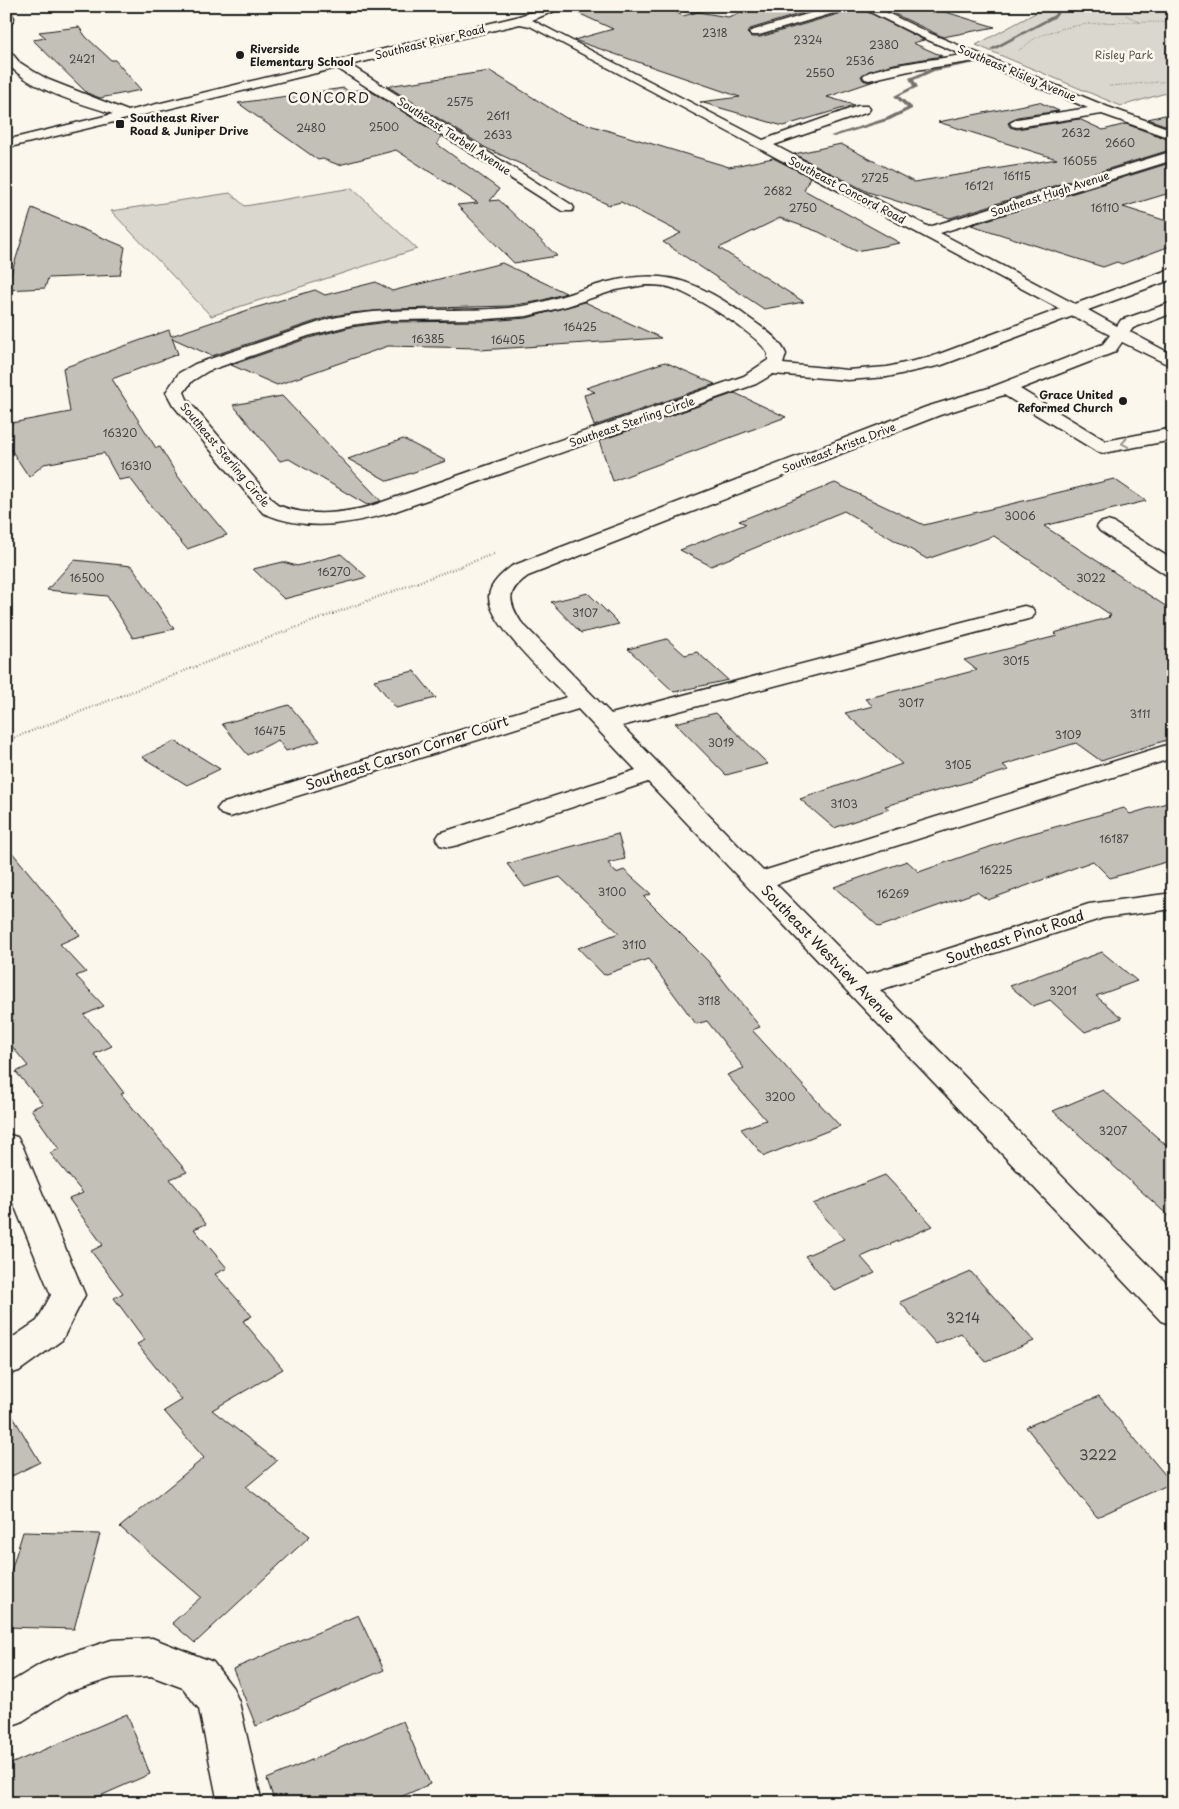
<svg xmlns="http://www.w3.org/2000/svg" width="1179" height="1809" viewBox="0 0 1179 1809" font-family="'Playpen Sans',sans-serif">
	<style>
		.green { fill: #dad7ce; stroke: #7b7a75 }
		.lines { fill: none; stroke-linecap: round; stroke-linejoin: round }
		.stream { fill: #74726e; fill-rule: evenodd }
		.building { fill: #c3c0b8; stroke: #1c1c1c }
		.minor-casing { stroke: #1c1c1c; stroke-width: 3 }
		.path-far1 { stroke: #1c1c1c; stroke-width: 1; stroke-dasharray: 0.5 2; stroke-linecap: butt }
		.path { stroke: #1c1c1c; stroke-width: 2.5; stroke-dasharray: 0.5 2.5; stroke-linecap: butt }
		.minor { fill: #fbf7ec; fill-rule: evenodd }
		.oneway { stroke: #97948e }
		.poi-dot { fill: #1c1c1c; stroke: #fbf7ec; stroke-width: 2 }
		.labels { text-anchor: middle; stroke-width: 5; stroke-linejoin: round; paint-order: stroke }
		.number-label { font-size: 11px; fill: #464543 }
		.far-street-label { font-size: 11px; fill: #1c1c1c; stroke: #fbf7ec }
		.far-poi-label { font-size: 11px; font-weight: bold; fill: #1c1c1c; stroke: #fbf7ec; text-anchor: start }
		.far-park-label { font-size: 11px; fill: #555451; stroke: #fbf7ec }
		.far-quarter-label { font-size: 14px; letter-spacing: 1px; fill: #1c1c1c; stroke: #fbf7ec }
		.street-label { font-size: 14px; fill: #1c1c1c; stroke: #fbf7ec }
		.near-number-label { font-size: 14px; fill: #464543 }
	</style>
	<rect width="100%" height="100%" fill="#fbf7ec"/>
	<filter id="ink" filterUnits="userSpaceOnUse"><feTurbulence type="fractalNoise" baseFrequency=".02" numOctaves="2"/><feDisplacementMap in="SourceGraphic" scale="10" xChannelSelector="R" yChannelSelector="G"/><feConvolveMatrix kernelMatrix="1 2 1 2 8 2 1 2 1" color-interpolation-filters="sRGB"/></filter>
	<g filter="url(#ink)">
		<path class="green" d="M1044,6H1173V91L1121,106L976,45L1041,10Z
			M352,188L417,249L211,316L111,211L230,193L245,206Z"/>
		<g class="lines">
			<path class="stream" d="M1060,6H1064L1056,17L994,50L990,49L1054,15Z
				M974,61L976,63L934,71L914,80L918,87L899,96L912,107V109L890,120L834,137L830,136L886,118L907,108L894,96L913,86L909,78L931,69Z"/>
		</g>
		<path class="building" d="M569,6H664L683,16L698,12L728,17L763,6L803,13L750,29L747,33L751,37H760L852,10L856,6L924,40L913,43L942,56L894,64L869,71L861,76L863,80L869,82L880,79L827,97L854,105L783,126L700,102L740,97L574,40L613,29L567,8Z
			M878,6H926L995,27L943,37Z
			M79,27L86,37L111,60H115L141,90L100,98L87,93L33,40L46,38L39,32Z
			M490,71L566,118L729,167L773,158L810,177L804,190L900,243L856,251L819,232L780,218L719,248L804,302L764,309L663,242L681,233L621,202L609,205L486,148L387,86Z
			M344,88L348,91L367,89L441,136L437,144L499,189L490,201L499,200L557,256L514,263L457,205L478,203L396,150L339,165L323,159L318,160L238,103Z
			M1039,102L1059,111L1017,117L1008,123L1010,127L1017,129L1079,119L1103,130L1126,124L1173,141V149L950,218L868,192L794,154L841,144L914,182L1057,159L938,122Z
			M1173,113V128L1148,119Z
			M1173,162V192L1123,207L1173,223V245L1122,264L1117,262L1103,267L971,225Z
			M32,208L125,247L120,275L48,278L45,288L6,290Z
			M502,263L566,293L540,301L509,306L396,309L351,313L328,317L212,356L172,338L178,354L112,379L156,448L160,447L177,475L203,510H206L227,535L187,549L154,510L130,478L119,480L104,453L44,464L29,477L6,442V424L70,412L63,368L169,330L171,336L251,309L315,290L325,295L376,282L392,291Z
			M585,302L661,338L480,350V348L388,346L277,385L231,365L309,338L351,327L388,322L488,321L527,318Z
			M665,362L715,384L594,426L584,395L595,392L586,388Z
			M735,393L786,417L613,481L599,441Z
			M282,396L381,501L367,505L289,459L280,461L233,405Z
			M403,439L446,461L388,481L348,459Z
			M1114,479L1146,501L1044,526L1173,611V738L1101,761L1076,743L1003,765L1009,770L885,806L889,809L834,828L800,799L902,764L845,713L873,706L865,699L977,670L964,660L1057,636L1054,633L1110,617L1108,616L1111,615L994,536L927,559L844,511L711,566L680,550L746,524L739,521L835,483L924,525Z
			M341,554L367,577L284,599L253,569L283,562L297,566Z
			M74,560L132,566L174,629L133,638L107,596L47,590Z
			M588,593L619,624L581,633L551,602Z
			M667,639L685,655L697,652L728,680L674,692L628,649Z
			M414,671L436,698L396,708L374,680Z
			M289,705L320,741L286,751L278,740L248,755L222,724Z
			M716,713L768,764L726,775L675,723Z
			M175,741L220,769L187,785L142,757Z
			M1173,801V860L1110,878L1093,861L988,900L977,892L879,927L834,887L907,861L919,872L1015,838L1124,808L1130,814Z
			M618,834L625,859L608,863L616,873L624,870L651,894L644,897L708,961L760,1027L752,1030L840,1126L764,1156L741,1129L766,1120L727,1075L744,1068L707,1021L696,1024L648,959L604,975L578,948L619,933L560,877L525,887L507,864Z
			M6,845L80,935L60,944L86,972L76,976L104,1006L84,1015L112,1046L94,1054L124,1093L121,1094L187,1172L170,1179L206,1224L194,1229L227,1268L215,1274L252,1316L243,1321L283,1369L212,1410L277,1461L246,1487L310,1536L195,1643L172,1623L201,1597L120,1527L204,1458L164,1411L182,1400L137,1344L145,1340L114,1298L123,1293L91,1251L103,1245L69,1199L83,1193L50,1153L59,1149L31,1109L43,1104L16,1072L28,1066L6,1039Z
			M1102,952L1137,981L1096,996L1122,1018L1085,1032L1050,1000L1033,1006L1010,986Z
			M1103,1090L1173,1151V1220L1053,1111Z
			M885,1175L933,1226L861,1257L875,1273L835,1291L805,1256L844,1239L813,1204Z
			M971,1272L1034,1341L986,1362L961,1333L936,1344L900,1302Z
			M1099,1396L1172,1483L1097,1517L1026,1427Z
			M6,1405L40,1462L6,1479Z
			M23,1532L100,1534L74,1629L6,1627V1587Z
			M358,1615L384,1670L256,1726L233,1669Z
			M127,1714L150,1774L84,1803H6V1766Z
			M403,1721L430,1784L387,1803H275L267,1779Z"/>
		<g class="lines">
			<defs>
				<path id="minor" d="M550,6H567L532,20L763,140L858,106H868L870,109L868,112L774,145L929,227L1173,151V160L940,233L1075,304L1173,268V279L1088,310L1117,326L1121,320L1173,302V313L1133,328L1130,332L1173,355V367L1122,342L1115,352L1020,389L1106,441L1173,428V440L1103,453L1096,451L1004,395L940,415L528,576C506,591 508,601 521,622L611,714L1016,608L1024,606L1032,608L1035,613L1032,618L622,726L763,871L1173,743V758L776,884L866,975L1089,904L1173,893V909L1103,918L880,990L1173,1290V1325L1161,1321L648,782L458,845L449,847L440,845L436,839L440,833L636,770L578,709L239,814L230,817L221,814L217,809L221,804L567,697C548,677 488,623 489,596C490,583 503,573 512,566L926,407L992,387L1103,344L1110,335L1073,316L942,365L887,377L848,380L773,374L756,384L390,513C343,525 309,532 263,513L173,405L166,392L179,373L195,364L329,319C388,305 449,313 509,308C538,305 563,296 590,287C653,267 689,275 742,313C757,325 778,335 786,354L783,364L848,370L887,367L931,357L1060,309L530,26L520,24L350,65L572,205L574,208L572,211H562L337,68L6,148V140L113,114C78,102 31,91 6,62V50L10,51L19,62L33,71L49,80L128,111L516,17ZM645,285C654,285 664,285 672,288C693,295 760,335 768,354V360L744,376L368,507C336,514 308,517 277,505L187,399L184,392L192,381L208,371L308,336L351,325L388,320L488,319L527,316L567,306L616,290Z
					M676,6H708C700,13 683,13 676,6Z
					M834,6H852L851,8L759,35H751L749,33L751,31Z
					M858,6H873L929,33L1108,107L1173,130V139L1102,114L1017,127L1012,126L1010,123L1017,119L1088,108L976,61L909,71L869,80L865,79L863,76C872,66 946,58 963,55L921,37Z
					M6,10L10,11L14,18L10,26L6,27Z
					M1107,521L1114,523L1173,560V575L1165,574L1100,531L1097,527L1100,523Z
					M6,1134L17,1137L22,1145L85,1295L62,1340L19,1371L6,1375V1342L37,1321L51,1295L6,1185Z
					M152,1638L213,1662L233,1688L239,1702L262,1803H218L199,1709L183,1688L151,1676L112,1678L68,1692L21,1722L6,1727V1685L41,1664L56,1658L112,1640Z"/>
			</defs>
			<use href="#minor" class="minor-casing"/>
			<path class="path-far1" d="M1126,15L1141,23
				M1019,50C1026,46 1031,40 1038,37C1080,18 1129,23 1173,22
				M1109,86L1173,81"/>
			<path class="path" d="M6,741L276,635L496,553"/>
			<use href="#minor" class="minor"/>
		</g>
		<defs><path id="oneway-chevron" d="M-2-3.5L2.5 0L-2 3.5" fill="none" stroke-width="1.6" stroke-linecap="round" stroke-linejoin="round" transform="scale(1.25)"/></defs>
		<use class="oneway" href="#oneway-chevron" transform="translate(1125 443) rotate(169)"/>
	</g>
	<g class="poi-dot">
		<circle cx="240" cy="55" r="5"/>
		<rect x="115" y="119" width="10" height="10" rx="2.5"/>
		<circle cx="1123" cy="401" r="5"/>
	</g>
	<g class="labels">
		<g class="number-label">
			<text x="715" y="37">2318</text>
			<text x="808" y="44">2324</text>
			<text x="884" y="49">2380</text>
			<text x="82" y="63">2421</text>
			<text x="860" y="65">2536</text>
			<text x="820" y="77">2550</text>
			<text x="460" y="106">2575</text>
			<text x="498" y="120">2611</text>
			<text x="384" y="131">2500</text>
			<text x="311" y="132">2480</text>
			<text x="1076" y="137">2632</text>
			<text x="498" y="139">2633</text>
			<text x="1120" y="147">2660</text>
			<text x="1080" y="165">16055</text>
			<text x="1017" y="180">16115</text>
			<text x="875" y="182">2725</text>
			<text x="979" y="190">16121</text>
			<text x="778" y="195">2682</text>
			<text x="803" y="212">2750</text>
			<text x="1105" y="212">16110</text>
			<text x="580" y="331">16425</text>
			<text x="428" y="343">16385</text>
			<text x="508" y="344">16405</text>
			<text x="120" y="437">16320</text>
			<text x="136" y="470">16310</text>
			<text x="1020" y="520">3006</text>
			<text x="334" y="576">16270</text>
			<text x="87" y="582">16500</text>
			<text x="1091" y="582">3022</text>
			<text x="585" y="617">3107</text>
			<text x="1016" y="665">3015</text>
			<text x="911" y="707">3017</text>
			<text x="1140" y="718">3111</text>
			<text x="270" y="735">16475</text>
			<text x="1068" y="739">3109</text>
			<text x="721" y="747">3019</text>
			<text x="958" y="769">3105</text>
			<text x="844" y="808">3103</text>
			<text x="1114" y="843">16187</text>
			<text x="996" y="874">16225</text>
			<text x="612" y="896">3100</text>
			<text x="893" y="898">16269</text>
			<text x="634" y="949">3110</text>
			<text x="1063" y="995">3201</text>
			<text x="709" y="1005">3118</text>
			<text x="780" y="1101">3200</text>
			<text x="1113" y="1135">3207</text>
		</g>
		<g class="far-street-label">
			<text transform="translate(430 42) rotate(-14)" y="4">Southeast River Road</text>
			<text transform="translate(1017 73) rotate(23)" y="4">Southeast Risley Avenue</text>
			<text transform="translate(454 136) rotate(33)" y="4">Southeast Tarbell Avenue</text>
			<text transform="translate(847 190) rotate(28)" y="4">Southeast Concord Road</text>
			<text transform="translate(1050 194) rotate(-18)" y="4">Southeast Hugh Avenue</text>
			<text transform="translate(632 422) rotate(-19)" y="4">Southeast Sterling Circle</text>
			<text transform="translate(839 448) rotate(-21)" y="4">Southeast Arista Drive</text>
			<text transform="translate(225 455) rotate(50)" y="4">Southeast Sterling Circle</text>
		</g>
		<g class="far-poi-label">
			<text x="250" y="53">Riverside<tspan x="250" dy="13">Elementary School</tspan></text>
			<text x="130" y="122">Southeast River<tspan x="130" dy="13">Road &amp; Juniper Drive</tspan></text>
			<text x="1113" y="399" text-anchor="end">Grace United<tspan x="1113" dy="13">Reformed Church</tspan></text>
		</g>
		<g class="far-park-label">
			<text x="1124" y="59">Risley Park</text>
		</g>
		<g class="far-quarter-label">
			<text x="329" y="103">CONCORD</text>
		</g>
		<g class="street-label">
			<text transform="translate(407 753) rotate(-18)" y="5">Southeast Carson Corner Court</text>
			<text transform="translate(1015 937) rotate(-18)" y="5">Southeast Pinot Road</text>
			<text transform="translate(828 954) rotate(46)" y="5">Southeast Westview Avenue</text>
		</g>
		<g class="near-number-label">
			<text x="963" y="1323">3214</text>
			<text x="1098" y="1460">3222</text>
		</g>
	</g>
	<rect width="1179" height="1809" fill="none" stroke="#fbf7ec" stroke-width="25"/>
	<rect x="12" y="12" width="1154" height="1784" fill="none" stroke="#1c1c1c" stroke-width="2" filter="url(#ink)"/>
</svg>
